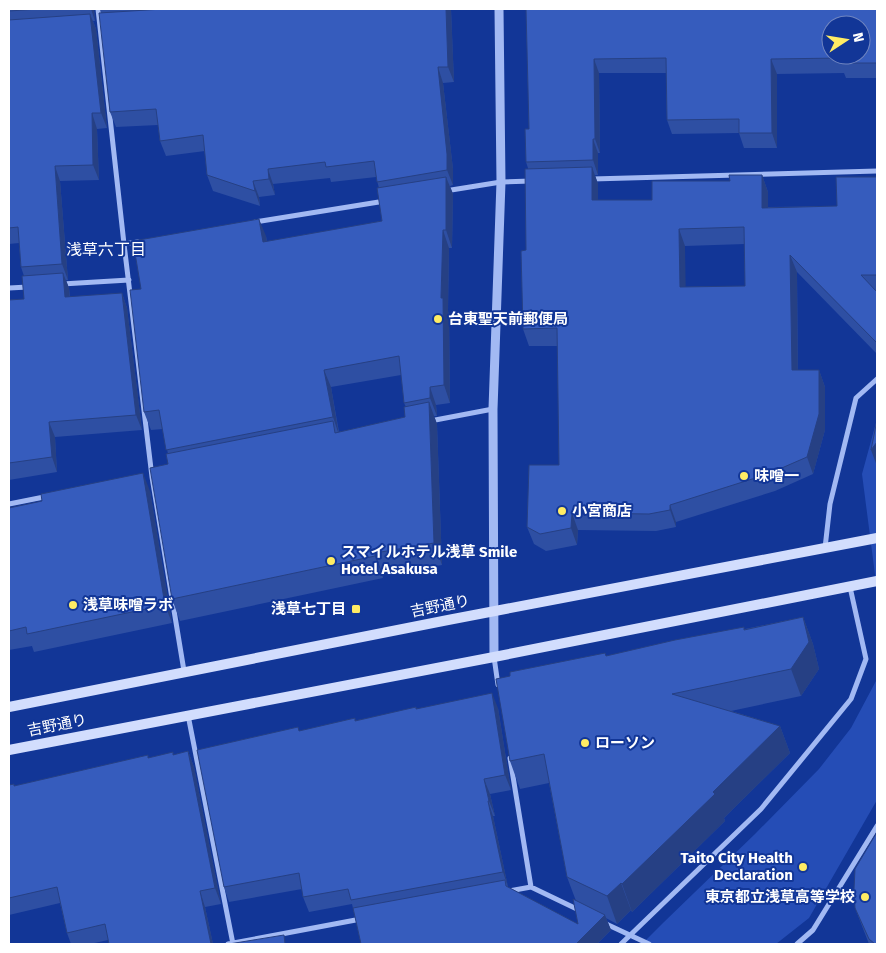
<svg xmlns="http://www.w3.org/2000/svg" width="886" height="953" viewBox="0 0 886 953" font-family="'Fira Sans','Noto Sans JP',sans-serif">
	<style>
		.park { fill: #254db6 }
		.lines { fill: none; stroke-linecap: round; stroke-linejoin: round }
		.minor { stroke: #a2b9f3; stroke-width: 5 }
		.tertiary { stroke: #a2b9f3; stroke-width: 9 }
		.secondary { stroke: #d2ddfd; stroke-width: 10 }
		.wall { fill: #2e4fa3; fill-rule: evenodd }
		.shaded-wall { fill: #264084 }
		.building { fill: #365cbd; stroke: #264084; fill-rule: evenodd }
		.poi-dot { fill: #ffec64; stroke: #123697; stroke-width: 2 }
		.labels { text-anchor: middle; stroke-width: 4; stroke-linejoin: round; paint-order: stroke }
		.poi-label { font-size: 15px; font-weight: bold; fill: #fff; stroke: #123697; text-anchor: start }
		.street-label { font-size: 15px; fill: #fff; stroke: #123697 }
		.neighbourhood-label { font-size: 16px; fill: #fff; stroke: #123697 }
	</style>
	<rect width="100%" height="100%" fill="#123697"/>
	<path class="park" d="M877,419V590L862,474Z
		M877,665V800L809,918L776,944H642L664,922L755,834L819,769L851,728L876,681Z"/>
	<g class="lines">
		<path class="minor" d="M98,9L124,244L152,477L184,671
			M592,179L877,171
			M445,191L501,182L531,181
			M255,222L385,201
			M124,244L138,242
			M62,284L129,280
			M9,288L28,287
			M430,421L493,409
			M9,504L49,496
			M825,548L830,504L856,398L877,379
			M494,657L498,685
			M188,715L233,944
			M510,758L531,887L581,911
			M509,891L531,887
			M604,923L649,944
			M228,944L361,919
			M621,944L761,809L851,699L866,659L850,587
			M797,944L813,930L877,826"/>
		<path class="tertiary" d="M494,657L493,409L501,182L499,9"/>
		<path class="secondary" d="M9,707L448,620L877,538
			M9,750L494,657L877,581"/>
	</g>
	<path class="wall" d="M9,9H94L95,21H93L96,29L107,128L97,129L99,180L60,181L68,280H66L69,288L70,297L122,293L127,308L142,430L55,437L57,472L9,480V300L24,299V276L21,267L19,243L9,244Z
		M100,9H451L454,82L443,83L453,169V185L450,186L453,194L452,248H449L448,311L449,316L450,403L436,405L437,416H434L437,424L442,565L383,575V578L180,621L172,599L168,454L163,429L151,430L144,412L141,289L266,236L267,242L382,221L379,188L376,177L331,182L330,178L273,184L275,195L259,197L260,206L213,191L207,175L205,151L166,156L160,141L158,125L116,127L110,112L101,13ZM401,375L404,403L406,407L405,417L339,432L331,387Z
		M526,9H877V78H846L844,73L777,74V148H744L739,133L672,134L667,120L666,73H599L600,153H598V175H595L598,184V200H652L730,181L762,175L768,192V207L837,206L877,177V354L797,272L798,370H819L825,387V430L813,474L775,491L676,522V527L656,531L578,530L577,545L546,551L534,544L527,527L559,465L558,346H529L523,329L526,250L528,168L526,162L529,129ZM745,244V286L685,287V246Z
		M150,491L172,623L34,652L32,646L9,650V508Z
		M803,617L813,644L819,669L801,696L731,711L780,726L790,753L724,818L725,821L632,912L631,910L617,924L606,918L611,930L597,944H361L352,904L309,912L303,897L302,889L229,902L224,887L300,731L416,709L498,708L511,790L490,794L495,816H493L508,887L578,924L576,901L567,877L549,783L520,789L510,761L605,653L606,656L745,629Z
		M188,751L194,767L221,904L205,907L213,944H109L108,940L90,944H71L67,933L60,903L9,915V785L14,786L149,758L173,755Z
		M855,908L877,944H869Z"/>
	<path class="shaded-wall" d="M91,9H94L95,21Z
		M446,9H451L454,82L448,67Z
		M90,14L96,29L107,128L101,113Z
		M594,59L599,73L600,153L595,139Z
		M771,59L777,74V148L772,133Z
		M438,67L443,83L453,169V185L447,170Z
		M92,113L97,129L99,180L93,165Z
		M593,139L598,153V175L593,160Z
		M55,166L60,181L68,280L62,264Z
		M592,167L598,184V217L592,200Z
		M268,169L273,184L275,195L269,179Z
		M762,175L768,192V225L762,208Z
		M446,177L453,194L452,248L446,230Z
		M253,181L259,197L260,206L255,191Z
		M259,219L266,236L270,260L263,242Z
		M679,229L685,246L686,304L680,287Z
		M443,230L449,248L448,311L449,316L450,403L444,385L441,298Z
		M790,255L797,272L798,387L792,370Z
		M63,273L69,288L71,313L65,297Z
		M122,293L127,308L142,430L136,415Z
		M324,370L331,387L339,435L333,417Z
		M819,370L825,387V430L813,474L807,457Z
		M430,387L436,405L437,416L430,398Z
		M429,402L437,424L442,565L434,543Z
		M49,422L55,437L57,472L52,457Z
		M877,442V466L871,450Z
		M143,473L150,491L172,623L165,605Z
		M670,505L676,522V527L670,510Z
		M572,513L578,530L577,545L571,528Z
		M375,553L383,575V578L375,556Z
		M803,617L813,644L819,669L801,696L791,669Z
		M492,693L498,708L511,790L505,775Z
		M780,726L790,753L724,818L725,821L632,912L622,884L713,792Z
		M188,751L194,767L221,904L215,888Z
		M484,779L490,794L495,816L489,801Z
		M488,801L493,816L508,887L503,872Z
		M621,883L631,910L617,924L607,896Z
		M200,891L205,907L213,944H211Z
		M605,915L611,930L597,944H576Z"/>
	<path class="building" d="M9,9H38L9,11Z
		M163,9H446L448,67H438L447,154V170L377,182L374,161L326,167L325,162L268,169L269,179L253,181L255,191L207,175L203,135L160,141L156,109L110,112L99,13Z
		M526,9H877V63H841V58L771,59L772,133H739V119L667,120L666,58L594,59L595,139H593V160L526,162L525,129H529ZM831,25H861V55H831Z
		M90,14L101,113H92L93,165L55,166L62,264L21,267L18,227L9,228V20Z
		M592,167V200H652V181H730L729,175H762V208L837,206L836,177H877V275H861L877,292V343L790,255L792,370H819V414L807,457L768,474L670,505V510L649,514L572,513L571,528L540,534L527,527L529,465H559L557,328L523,329L521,251L526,250L525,169ZM744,227L745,286L680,287L679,229Z
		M446,177V230H443L441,298H443L444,385L430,387V398L404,403L399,356L324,370L333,417L166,450L159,410L144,412L130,290L141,289L133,241L259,219L263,242L382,221L377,188Z
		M63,273L65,297L122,293L136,415L49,422L52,457L9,463V300L24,299L22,276Z
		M429,402L434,543L375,553V556L172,599L150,468L168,464L166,454L333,421L335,433L405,417L404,407Z
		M877,420V442L871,450Z
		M143,473L165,605L27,634L26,627L9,631V508L42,501L41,494Z
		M803,617L809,642L791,669L672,694L780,726L713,792L715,794L622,884L621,883L607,896L567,877L544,754L510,761L496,679L510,676V672L605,653L606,656L675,640L744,627V630Z
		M492,693L505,775L484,779L489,801H488L503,872L351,900L348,889L303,897L299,873L224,887L197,750L298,727L299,731L355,718V721L416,707V709Z
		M188,751L215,888L200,891L211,944H109L105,924L67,933L57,887L9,898V785L14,784V786L148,755V758L173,752V755Z
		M877,832V944H875L869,939L855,908L854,889L855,869Z
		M505,880L506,886L578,924L573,899L605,915L576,944H361L353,908Z
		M284,935L285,944H229Z"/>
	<g class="poi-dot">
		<circle cx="438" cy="319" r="5"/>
		<circle cx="744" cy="476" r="5"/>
		<circle cx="562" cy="511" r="5"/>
		<circle cx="331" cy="561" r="5"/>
		<circle cx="73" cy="605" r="5"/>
		<rect x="351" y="604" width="10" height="10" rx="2.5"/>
		<circle cx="585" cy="743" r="5"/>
		<circle cx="803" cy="867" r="5"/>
		<circle cx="865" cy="897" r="5"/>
	</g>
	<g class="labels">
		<g class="poi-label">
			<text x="448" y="324">台東聖天前郵便局</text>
			<text x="754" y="481">味噌一</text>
			<text x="572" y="516">小宮商店</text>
			<text x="341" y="557">スマイルホテル浅草 Smile<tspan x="341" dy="17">Hotel Asakusa</tspan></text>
			<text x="83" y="610">浅草味噌ラボ</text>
			<text x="346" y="614" text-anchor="end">浅草七丁目</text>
			<text x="595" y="748">ローソン</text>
			<text x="793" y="863" text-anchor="end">Taito City Health<tspan x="793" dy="17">Declaration</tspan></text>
			<text x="855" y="902" text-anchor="end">東京都立浅草高等学校</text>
		</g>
		<g class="street-label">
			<text transform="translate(440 606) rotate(-11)" y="5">吉野通り</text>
			<text transform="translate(57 725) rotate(-11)" y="5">吉野通り</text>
		</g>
		<g class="neighbourhood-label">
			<text x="106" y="255">浅草六丁目</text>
		</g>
	</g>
	<rect width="886" height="953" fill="none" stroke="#ffffff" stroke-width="20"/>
	<g transform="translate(846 40) rotate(78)"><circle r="24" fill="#123697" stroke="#7186c1"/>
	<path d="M0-4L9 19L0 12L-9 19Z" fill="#ffec64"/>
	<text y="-8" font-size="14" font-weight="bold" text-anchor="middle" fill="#ffffff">N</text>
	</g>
</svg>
